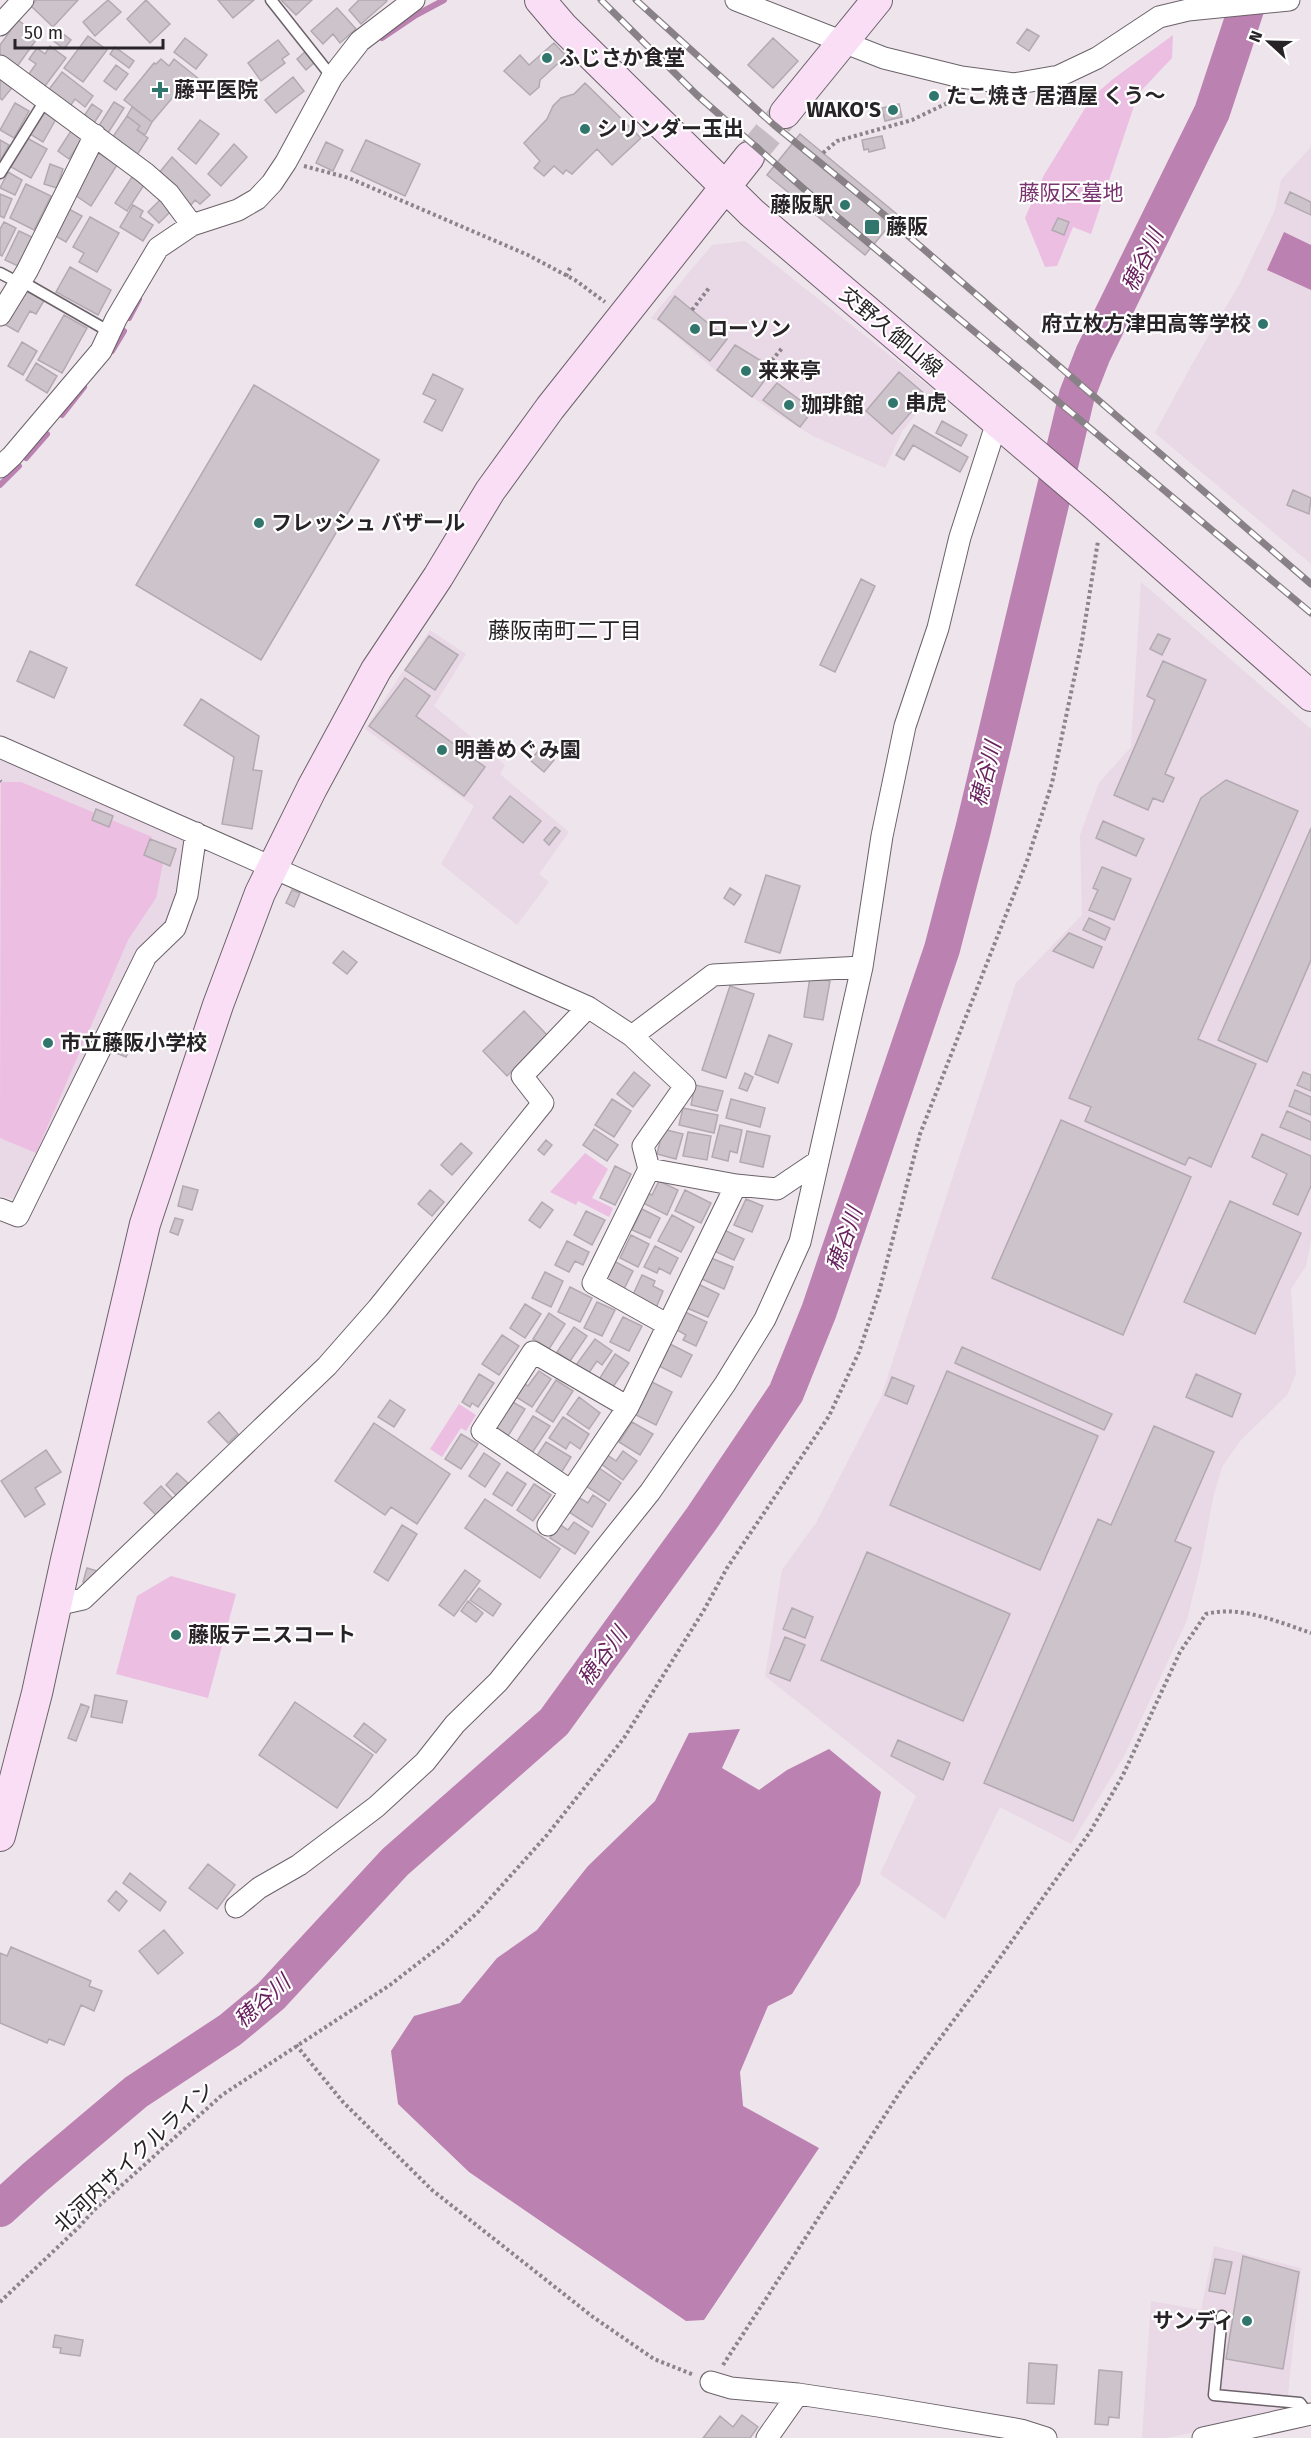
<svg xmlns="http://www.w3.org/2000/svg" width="1311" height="2438" viewBox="0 0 1311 2438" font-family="'Fira Sans','Noto Sans JP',sans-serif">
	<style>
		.built { fill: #e9d8e5 }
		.green { fill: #ecbee2 }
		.water { fill: #bb81b1 }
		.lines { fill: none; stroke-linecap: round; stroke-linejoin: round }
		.stream { stroke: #bb81b1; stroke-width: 6 }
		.river { stroke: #bb81b1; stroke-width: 36 }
		.building { fill: #cdc3cb; stroke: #b3a9b1; stroke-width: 1.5 }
		.secondary-tunnel { stroke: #c6bdc4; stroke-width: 30; stroke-dasharray: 30 15; stroke-linecap: butt }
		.lane-casing { stroke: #6b6269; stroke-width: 13 }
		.street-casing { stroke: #6b6269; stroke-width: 23 }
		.secondary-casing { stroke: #6b6269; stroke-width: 32 }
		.path { stroke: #8b848a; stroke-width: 4; stroke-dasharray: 3 3; stroke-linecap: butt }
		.lane { stroke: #fff; stroke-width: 10 }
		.street { stroke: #fff; stroke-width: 21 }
		.secondary { stroke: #f9def5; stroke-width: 30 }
		.rail-casing { stroke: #888186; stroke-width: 7 }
		.rail { stroke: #fff; stroke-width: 4.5; stroke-dasharray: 14; stroke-linecap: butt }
		.poi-dot { fill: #30766d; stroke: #fff; stroke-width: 2 }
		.labels { text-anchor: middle; stroke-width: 4.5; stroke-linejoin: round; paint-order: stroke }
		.poi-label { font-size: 21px; font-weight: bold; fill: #272326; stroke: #fff; text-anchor: start }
		.park-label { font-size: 21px; fill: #7a3470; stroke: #fff }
		.street-label { font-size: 21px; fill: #272326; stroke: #fff }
		.water-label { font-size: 22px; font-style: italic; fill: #68225f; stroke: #fff }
		.neighbourhood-label { font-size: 22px; fill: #272326; stroke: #fff }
	</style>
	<rect width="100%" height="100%" fill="#eee4ec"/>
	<path class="built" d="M1311,147V564L1155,433L1191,366L1240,283L1275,210L1281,180Z
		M745,241L935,391L903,430L885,468L813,436L775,413L717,372L662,324L651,318L712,245Z
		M1141,582L1311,729V1241L1306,1266L1291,1289L1296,1373L1288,1394L1240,1441L1222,1467L1213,1498L1202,1558L1187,1620L1124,1756L1071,1844L1000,1807L945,1919L880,1874L916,1796L765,1676L782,1570L816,1523L881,1397L1016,983L1082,915L1080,835L1099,783L1131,747Z
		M430,630L466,654L434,706L505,765L500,774L569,832L539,874L549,882L517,925L441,864L474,806L365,729Z
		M0,755L179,836L188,844L179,901L20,1194L12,1199L0,1196Z
		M1214,2246L1301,2268L1286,2414L1166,2438H1142L1151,2301L1201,2310Z"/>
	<path class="green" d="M1173,35L1172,58L1138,94L1091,234L1073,227L1057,266L1045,267L1025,218L1044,175L1092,97L1113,79Z
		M1,782H21L152,837L144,855L163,863L156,898L128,940L36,1153L0,1138Z
		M585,1153L608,1169L592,1198L613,1208L609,1217L578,1201L576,1205L550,1192Z
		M459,1404L476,1415L466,1431L461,1428L442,1457L430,1449Z
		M171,1576L236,1594L208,1698L116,1674L137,1596Z"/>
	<path class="water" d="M1284,232L1311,245V290L1267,270Z
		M740,1729L722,1768L759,1790L787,1770L829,1749L881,1792L860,1884L792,1994L768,2006L740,2072L743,2106L819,2148L704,2320L686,2321L469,2172L398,2104L391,2051L414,2016L460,2003L497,1958L537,1930L588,1866L655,1801L689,1733Z"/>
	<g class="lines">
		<path class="stream" d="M382,38L416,15L444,0
			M129,318L139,299
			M112,351L124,331
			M62,415L84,387
			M26,458L47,434
			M0,485L19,466"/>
		<path class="river" d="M0,2209L34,2178L136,2092L230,2030L271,1996L395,1862L554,1722L702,1518L786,1393L819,1311L942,949L973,830L1077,395L1093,354L1212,112L1249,0"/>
	</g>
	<path class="building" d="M36,0H78L53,27L31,6Z
		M108,0L121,12L95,36L83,22Z
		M146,0L170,24L150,43L127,19Z
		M218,0H254L233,18Z
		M281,0H312L296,15Z
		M359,0H386L387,1L361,24L349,10Z
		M337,8L356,29L340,43L333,34L323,44L311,31Z
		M18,20L39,36L16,68L0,57V45Z
		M1027,29L1039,36L1029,51L1017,43Z
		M58,30L71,40L64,49L51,39Z
		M88,36L107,50L83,82L64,68Z
		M185,38L207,55L196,69L174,52Z
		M773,38L798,61L773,88L748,65Z
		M278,40L289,54L282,59L285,63L261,81L248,63Z
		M554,43L566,56L540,80L539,87L530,95L504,71L520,55L529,65Z
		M50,46L66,58L42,90L26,78L36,64L29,59L37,48L45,54Z
		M115,47L134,61L129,68L110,54Z
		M306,51L315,62L306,70L297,59Z
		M161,59L169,66L174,59L199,79L184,96L178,91L152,122L124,100L154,63L156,64Z
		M116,65L128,74L116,90L104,81Z
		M0,71L16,83L2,100L0,98Z
		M62,72L93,96L85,107L75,99L68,109L47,92Z
		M293,77L304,91L276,113L265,100Z
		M585,83L641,138L612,165L597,149L572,174L566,170L563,174L554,166L544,176L534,168L540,161L524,143L547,119L553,106L561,98L574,94Z
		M114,102L124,108L108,133L98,127Z
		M15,103L29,111L14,138L0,130Z
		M92,104L102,111L92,126L82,119Z
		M899,104L902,117L885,121L882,108Z
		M132,107L152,122L145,135L137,130L140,126L127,116Z
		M43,112L56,119L43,142L30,134Z
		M127,116L140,126L137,130L148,138L135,158L110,141Z
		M200,120L219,134L196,164L178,149Z
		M71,131L82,139L69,159L58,151Z
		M800,134L898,215L865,255L767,175Z
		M882,136L885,148L869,152L868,149L864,150L862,140Z
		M27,138L47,149L31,178L11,167Z
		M0,140L9,145L0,161Z
		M366,140L420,164L405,196L351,171Z
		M326,142L343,150L333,171L316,163Z
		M234,144L247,157L221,186L208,174Z
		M97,152L117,165L91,206L72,193Z
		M172,157L210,195L200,204L195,200L191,205L159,173Z
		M50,164L63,169L57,188L44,184Z
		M8,172L22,180L15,195L0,188Z
		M132,177L144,185L127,211L115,203Z
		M26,184L51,196L34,230L10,218Z
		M1290,192L1311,202V215L1285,203Z
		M0,194L12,199L4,218L0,216Z
		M162,198L173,209L159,223L148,212Z
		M133,205L143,211L140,217L153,225L143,241L120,227Z
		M67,208L82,216L66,242L52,234Z
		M90,217L119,233L97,272L79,262L84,253L73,247Z
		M1058,218L1069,222L1064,235L1052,230Z
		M4,222L16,228L2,256L0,255V229Z
		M19,231L32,237L18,266L5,260Z
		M70,267L111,290L98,315L56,292Z
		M24,287L45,299L36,314L30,311L18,332L4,324Z
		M675,296L727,339L710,361L658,319Z
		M64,315L87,328L62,373L38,360Z
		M22,342L37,351L23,375L8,366Z
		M735,345L768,365L771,372L752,397L717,370Z
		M36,363L57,376L47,393L26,380Z
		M899,372L926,395L892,434L866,411Z
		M433,374L463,389L442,431L424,422L436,400L423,394Z
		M777,383L813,410L800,427L763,400Z
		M254,385L379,460L261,660L136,585Z
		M942,421L967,435L961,446L936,433Z
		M914,425L968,457L960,472L913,445L904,460L896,455Z
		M1293,490L1311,498L1309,514L1287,505Z
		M861,579L875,586L835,672L820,665Z
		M1158,634L1170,639L1162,655L1150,649Z
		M429,636L458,655L435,690L405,670Z
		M30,651L67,668L54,698L17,681Z
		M1163,661L1206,680L1165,774L1174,778L1163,802L1153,798L1148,810L1114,795L1155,700L1147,696Z
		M405,678L430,696L416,716L485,767L464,796L369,726Z
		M201,699L259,736L253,770L262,771L252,829L222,824L234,757L184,725Z
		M541,748L554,760L544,772L530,760Z
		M1226,780L1298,811L1198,1039L1256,1064L1211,1167L1189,1157L1185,1165L1085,1121L1091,1107L1069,1098L1201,798Z
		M510,796L541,821L523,843L493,818Z
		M96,809L113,816L109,827L92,820Z
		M1103,821L1144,839L1136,856L1096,838Z
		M555,827L560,831L549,845L544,840Z
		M1311,828V960L1267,1062L1218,1040Z
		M150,839L176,849L170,866L144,855Z
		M1102,867L1131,879L1114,920L1089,910L1098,890L1093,888Z
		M766,875L800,886L780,953L745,942Z
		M730,888L741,895L734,905L724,898Z
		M292,890L300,893L294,907L286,903Z
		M1089,918L1110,928L1105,940L1083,930Z
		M1069,933L1102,947L1093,968L1053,951Z
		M343,951L357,962L347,974L333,963Z
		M810,977L830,981L823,1020L804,1017Z
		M730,986L754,994L726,1078L702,1070Z
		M524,1011L548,1036L507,1076L483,1051Z
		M121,1035L134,1040L126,1057L114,1052Z
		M769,1035L792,1044L778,1083L755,1074Z
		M634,1072L650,1085L633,1107L617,1094Z
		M1303,1072L1311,1075V1091L1297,1085Z
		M745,1073L753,1077L747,1091L739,1088Z
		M695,1085L723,1091L717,1111L691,1105Z
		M1295,1090L1311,1097V1115L1289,1106Z
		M612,1099L631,1111L614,1137L595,1125Z
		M731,1099L765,1108L760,1127L726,1118Z
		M683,1108L718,1115L714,1133L679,1125Z
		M1287,1111L1311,1122V1140L1280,1127Z
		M1061,1120L1191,1177L1123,1335L992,1278Z
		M720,1125L742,1130L737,1153L730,1151L728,1161L712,1157Z
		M594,1129L618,1145L607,1161L583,1145Z
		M663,1129L683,1134L676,1159L657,1154Z
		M747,1131L770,1136L763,1167L740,1162Z
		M688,1132L711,1136L707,1160L683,1156Z
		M1262,1134L1311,1156V1186L1298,1215L1273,1204L1287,1174L1252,1157Z
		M546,1140L552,1145L544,1155L538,1150Z
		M461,1143L472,1153L452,1175L441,1165Z
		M615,1166L631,1174L615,1205L600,1198Z
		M659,1181L678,1190L667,1215L641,1202L646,1192L652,1195Z
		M183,1186L198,1190L192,1210L178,1206Z
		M430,1190L444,1202L432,1216L418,1204Z
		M685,1190L711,1203L701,1223L675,1211Z
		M746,1199L763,1206L752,1232L734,1225Z
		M1230,1201L1301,1233L1255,1334L1184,1302Z
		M542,1202L553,1210L540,1228L529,1220Z
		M642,1209L660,1218L650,1238L632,1230Z
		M586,1211L605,1220L592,1245L574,1235Z
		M672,1215L694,1227L681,1252L658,1241Z
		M175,1218L183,1220L178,1235L170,1232Z
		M724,1230L744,1239L734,1260L714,1251Z
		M631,1235L649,1244L638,1267L620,1258Z
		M567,1241L589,1252L583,1265L575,1261L569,1272L555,1265Z
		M655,1246L678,1258L670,1274L659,1268L657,1273L644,1267Z
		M711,1258L733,1267L724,1289L702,1279Z
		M610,1259L633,1271L624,1289L601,1277Z
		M545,1272L563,1281L551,1307L532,1298Z
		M642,1275L655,1281L653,1286L663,1291L656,1308L632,1297Z
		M698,1284L719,1294L708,1317L687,1308Z
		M570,1287L592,1298L580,1322L558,1312Z
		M597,1302L615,1310L602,1336L584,1328Z
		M525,1304L541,1314L525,1338L510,1328Z
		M685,1312L707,1322L696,1346L683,1340L686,1335L677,1330Z
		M549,1313L565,1324L549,1349L533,1339Z
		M623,1317L642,1326L629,1351L610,1342Z
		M574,1327L587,1336L570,1361L557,1352Z
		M502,1335L519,1346L499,1375L482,1364Z
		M595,1339L612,1351L602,1365L597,1361L588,1374L576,1365Z
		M668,1343L692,1355L681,1377L657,1365Z
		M962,1347L1112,1414L1104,1430L955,1363Z
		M615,1354L629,1363L611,1390L598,1381Z
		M539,1371L551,1379L532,1407L513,1395L522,1382L528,1386Z
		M947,1371L1098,1436L1040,1570L890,1505Z
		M479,1374L494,1383L478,1407L472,1403L470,1407L462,1402Z
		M1196,1374L1241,1394L1232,1417L1186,1397Z
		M892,1377L914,1386L907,1404L885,1395Z
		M556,1380L573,1391L553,1422L536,1411Z
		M648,1380L672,1392L656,1425L632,1413Z
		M579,1397L600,1413L589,1429L567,1414Z
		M390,1400L405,1410L394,1427L378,1417Z
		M511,1401L525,1409L508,1436L495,1427Z
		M219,1412L238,1434L228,1443L208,1422Z
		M533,1416L550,1426L532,1453L516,1443Z
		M563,1417L589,1434L580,1449L570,1442L566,1449L549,1438Z
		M632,1422L653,1434L640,1455L619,1442Z
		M374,1423L450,1474L417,1524L391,1507L385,1515L335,1481Z
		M1154,1426L1214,1452L1175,1541L1191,1548L1073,1821L984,1783L1098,1519L1111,1525Z
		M461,1434L478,1444L461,1469L445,1459Z
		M546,1442L571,1457L561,1473L536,1457Z
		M46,1450L61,1472L35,1488L45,1504L25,1517L1,1481Z
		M623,1451L637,1461L623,1480L600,1463L606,1454L616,1461Z
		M484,1453L500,1464L485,1487L469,1476Z
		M599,1468L621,1483L609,1501L586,1486Z
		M507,1472L526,1484L512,1506L493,1494Z
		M177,1473L188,1483L184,1488L181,1500L166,1485Z
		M534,1484L551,1495L533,1521L517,1510Z
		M161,1486L177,1503L161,1520L144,1503Z
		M593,1495L606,1504L592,1527L569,1512L578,1497L588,1503Z
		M485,1499L560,1549L540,1578L465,1528Z
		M574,1522L589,1532L575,1554L550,1538L559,1524L568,1530Z
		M402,1525L417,1534L388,1581L374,1572Z
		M867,1552L1010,1614L963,1721L821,1660Z
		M87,1568L97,1571L93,1585L83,1582Z
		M465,1570L480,1581L454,1616L439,1605Z
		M479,1588L501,1604L493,1616L470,1600Z
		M468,1601L483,1613L476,1622L461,1611Z
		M792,1608L813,1617L805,1638L783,1629Z
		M785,1637L805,1645L790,1681L770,1673Z
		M95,1695L127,1701L122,1723L91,1717Z
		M295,1702L373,1755L337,1808L259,1755Z
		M81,1704L89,1707L76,1741L68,1738Z
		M364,1723L386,1740L376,1753L354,1736Z
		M898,1740L950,1763L943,1780L891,1756Z
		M208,1864L235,1885L217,1909L189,1888Z
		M130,1873L166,1902L160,1911L123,1883Z
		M116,1891L127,1901L119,1911L108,1901Z
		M164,1930L183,1953L158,1974L139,1951Z
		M11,1947L91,1981L89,1986L102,1991L94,2011L81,2005L64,2045L49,2039L47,2043L0,2023V1953L7,1956Z
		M1243,2256L1299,2272L1283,2369L1226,2359Z
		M1215,2259L1232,2262L1225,2294L1209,2291Z
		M55,2335L83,2340L80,2356L60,2353L61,2348L53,2347Z
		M1029,2363L1057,2365L1054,2404L1027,2403Z
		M1099,2370L1122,2372L1119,2418L1109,2417L1108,2425L1095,2424Z
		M742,2415L758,2427L750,2438H703L720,2416L733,2427Z"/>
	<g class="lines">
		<path class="secondary-tunnel" d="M749,157L785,113"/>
		<defs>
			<path id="lane" d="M271,0L332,77
				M0,173L46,99
				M0,273L19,283
				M21,281L110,332
				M1222,2316L1214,2395L1300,2403L1308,2414"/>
			<path id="street" d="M736,0L884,58L961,77L1014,84L1059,76L1097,58L1159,17L1188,10L1289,0
				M0,25L23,0
				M0,66L145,173L169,194L192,225
				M0,315L27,271L95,135
				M0,467L12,456L101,351L116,319L158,248L192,225L238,210L257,199L272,183L286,162L332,77L360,41L414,0
				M0,747L588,1007L632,1036L713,975L862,967
				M632,1036L685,1086L643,1146L649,1169
				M0,1209L18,1216L146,956L175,928L187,895L196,833
				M668,1325L593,1283L649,1169L736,1185
				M571,1491L482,1431L533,1352L628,1407
				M548,1525L628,1407L736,1185L777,1189L817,1162
				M56,1605L83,1599L327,1366L378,1308L543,1103L522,1076L588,1007
				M236,1907L259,1888L299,1865L376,1807L425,1762L455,1724L498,1682L650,1492L725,1384L765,1319L800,1242L862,967L882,836L905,726L938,628L960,537L997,422
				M711,2382L731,2388L798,2394L878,2406L1021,2430L1046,2438
				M767,2438L798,2394
				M1203,2438L1311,2414"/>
			<path id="secondary" d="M540,0L563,27L752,213L1097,507L1311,696
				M785,113L877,0
				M0,1836L37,1693L66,1560L145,1224L218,1005L260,893L312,788L376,670L438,577L490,491L550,408L749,157"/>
		</defs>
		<use href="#lane" class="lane-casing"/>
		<use href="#street" class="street-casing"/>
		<use href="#secondary" class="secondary-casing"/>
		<path class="path" d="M823,153L837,141L912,120L960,97
			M304,166L349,178L528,255L575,280L605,302
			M781,208L791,195
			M566,276L570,268
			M692,310L709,288
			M768,365L783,347
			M0,781L1,782
			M296,2045L343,2102L432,2190L593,2317L654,2359L694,2375
			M0,2302L80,2226L93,2211L222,2095L390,1985L443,1944L478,1912L547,1835L624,1738L704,1610L727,1568L829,1416L859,1352L879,1292L920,1134L1027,861L1052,783L1082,641L1098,541
			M723,2365L902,2089L984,1980L1090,1832L1123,1775L1180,1652L1206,1614C1241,1605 1278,1622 1311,1633"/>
		<use href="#lane" class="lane"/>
		<use href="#street" class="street"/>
		<use href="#secondary" class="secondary"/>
		<defs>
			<path id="rail" d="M601,0L697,95L804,189L1311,613
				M636,0L774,125L883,214L1311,584"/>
		</defs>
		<use href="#rail" class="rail-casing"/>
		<use href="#rail" class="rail"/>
	</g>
	<g class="poi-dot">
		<circle cx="547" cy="58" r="6"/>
		<path d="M157 81h6v6h6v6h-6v6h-6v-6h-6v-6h6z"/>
		<circle cx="934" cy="96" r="6"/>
		<circle cx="893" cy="110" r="6"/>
		<circle cx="585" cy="129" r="6"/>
		<circle cx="845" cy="205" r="6"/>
		<rect x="864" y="219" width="16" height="16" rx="3"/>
		<circle cx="1263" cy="324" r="6"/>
		<circle cx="695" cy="329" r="6"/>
		<circle cx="746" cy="371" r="6"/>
		<circle cx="893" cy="403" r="6"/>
		<circle cx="789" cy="405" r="6"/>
		<circle cx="259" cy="523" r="6"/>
		<circle cx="442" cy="750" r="6"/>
		<circle cx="48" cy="1043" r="6"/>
		<circle cx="176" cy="1635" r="6"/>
		<circle cx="1247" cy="2321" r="6"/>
	</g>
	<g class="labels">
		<g class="poi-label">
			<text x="559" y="65">ふじさか食堂</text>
			<text x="174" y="97">藤平医院</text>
			<text x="946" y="103">たこ焼き 居酒屋 くう～</text>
			<text x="881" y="117" text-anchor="end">WAKO'S</text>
			<text x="597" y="136">シリンダー玉出</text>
			<text x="833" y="212" text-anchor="end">藤阪駅</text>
			<text x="886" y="234">藤阪</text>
			<text x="1251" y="331" text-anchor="end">府立枚方津田高等学校</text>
			<text x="707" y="336">ローソン</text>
			<text x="758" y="378">来来亭</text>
			<text x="905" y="410">串虎</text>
			<text x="801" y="412">珈琲館</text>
			<text x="271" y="530">フレッシュ バザール</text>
			<text x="454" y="757">明善めぐみ園</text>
			<text x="60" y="1050">市立藤阪小学校</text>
			<text x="188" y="1642">藤阪テニスコート</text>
			<text x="1235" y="2328" text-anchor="end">サンディ</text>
		</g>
		<g class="park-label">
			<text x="1071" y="200">藤阪区墓地</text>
		</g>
		<g class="street-label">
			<text transform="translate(891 332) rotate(40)" y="7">交野久御山線</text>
			<text transform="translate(134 2157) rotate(-43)" y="7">北河内サイクルライン</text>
		</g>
		<g class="water-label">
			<text transform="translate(1142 260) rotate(-64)" y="8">穂谷川</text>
			<text transform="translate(985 774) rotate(-76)" y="8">穂谷川</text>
			<text transform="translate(844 1239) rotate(-71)" y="8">穂谷川</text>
			<text transform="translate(602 1656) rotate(-54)" y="8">穂谷川</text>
			<text transform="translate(262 2001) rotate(-42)" y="8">穂谷川</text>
		</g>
		<g class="neighbourhood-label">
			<text x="565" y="638">藤阪南町二丁目</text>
		</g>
	</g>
	<g transform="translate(1269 42) rotate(292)" stroke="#ffffff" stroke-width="4.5" paint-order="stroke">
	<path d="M0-4.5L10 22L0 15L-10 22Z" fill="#272326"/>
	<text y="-9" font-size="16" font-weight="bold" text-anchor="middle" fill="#272326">N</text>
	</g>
	<path d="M15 39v9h148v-9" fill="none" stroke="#272326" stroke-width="3"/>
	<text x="24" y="39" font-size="18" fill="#272326" stroke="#ffffff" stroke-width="4.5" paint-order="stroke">50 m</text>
</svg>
